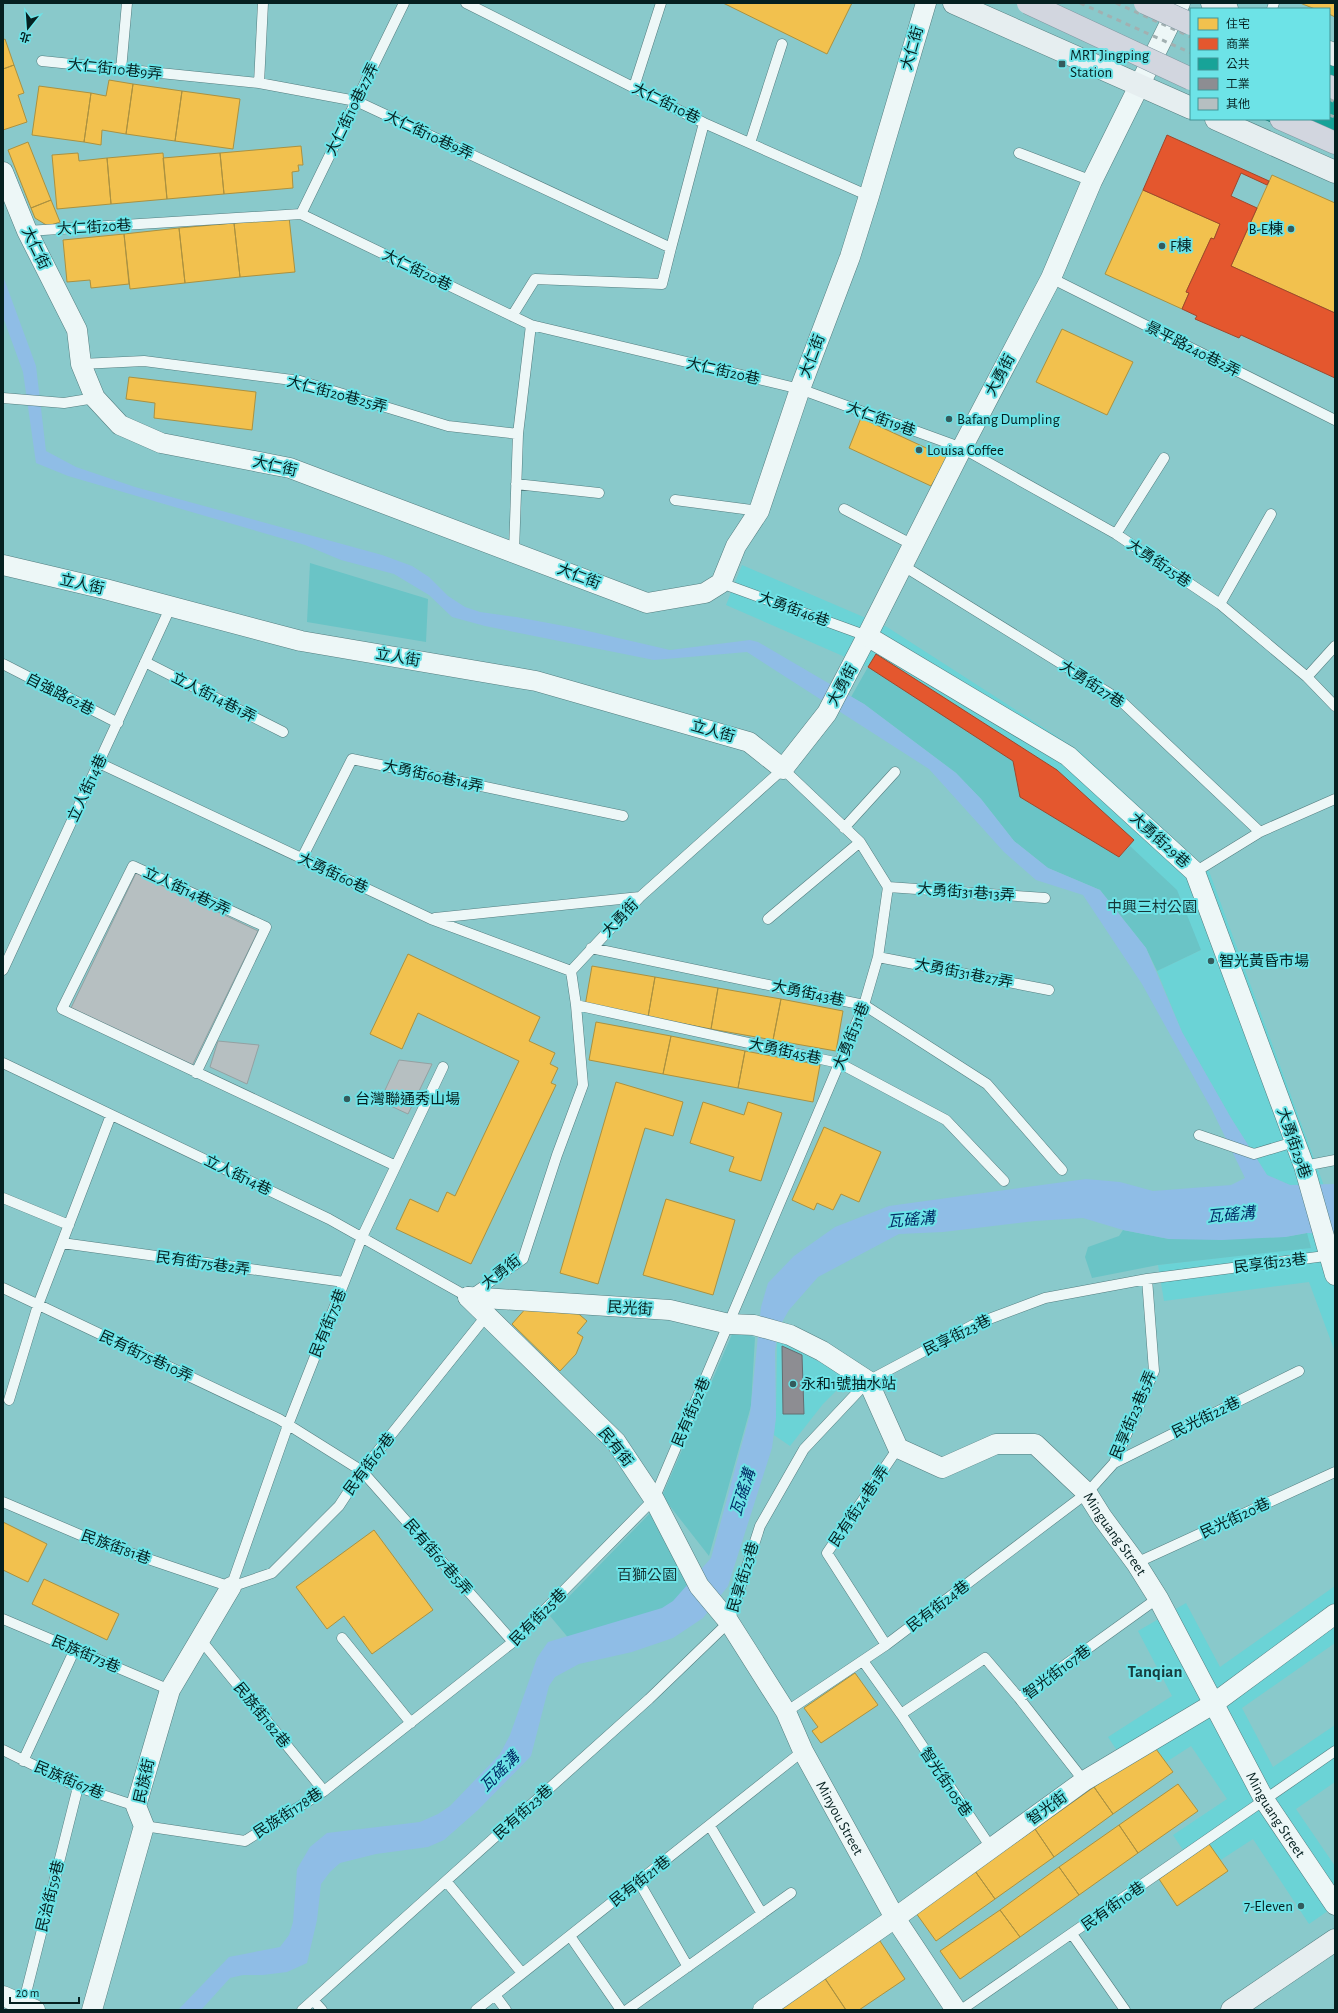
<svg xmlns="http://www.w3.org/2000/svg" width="1338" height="2013" viewBox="0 0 1338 2013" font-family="'Alegreya Sans','Noto Sans TC',sans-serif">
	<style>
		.built { fill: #6bd3d6 }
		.green { fill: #6ac4c6 }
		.water { fill: #8fbde6 }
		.homes { fill: #f2c14e; stroke: #ab9140 }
		.shops { fill: #e4572e; stroke: #a1462a }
		.public { fill: #17a398; stroke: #127c74 }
		.industry { fill: #8d8d92; stroke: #646c70 }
		.building { fill: #b6bfc1; stroke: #94a1a2 }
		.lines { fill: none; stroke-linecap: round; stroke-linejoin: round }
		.lane-casing { stroke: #537d7f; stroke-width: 11 }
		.street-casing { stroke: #537d7f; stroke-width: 21 }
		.secondary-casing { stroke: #537d7f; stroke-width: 23 }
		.highway-casing { stroke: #8199a2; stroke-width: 23 }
		.lane { stroke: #edf7f7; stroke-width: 10 }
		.street { stroke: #edf7f7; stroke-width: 20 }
		.secondary { stroke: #e6eef0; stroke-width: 22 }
		.highway { stroke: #d2d6df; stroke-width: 22 }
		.rail { stroke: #a2b0b1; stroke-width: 3; stroke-dasharray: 5 5; stroke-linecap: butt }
		.highway-bridge-casing { stroke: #8199a2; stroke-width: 23; stroke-linecap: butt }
		.highway-bridge { stroke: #d2d6df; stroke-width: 22 }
		.poi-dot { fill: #335b5c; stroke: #6de3e7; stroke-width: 1.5 }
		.labels { text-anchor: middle; stroke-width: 4; stroke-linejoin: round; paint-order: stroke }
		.street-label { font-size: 15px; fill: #052020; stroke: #6de3e7 }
		.poi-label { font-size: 15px; fill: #052020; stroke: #6de3e7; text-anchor: start }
		.park-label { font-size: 15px; fill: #173637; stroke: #6de3e7 }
		.water-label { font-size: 16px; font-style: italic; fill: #032e67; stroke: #6de3e7 }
		.quarter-label { font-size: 17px; font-weight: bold; fill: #163c3d; stroke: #6de3e7 }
	</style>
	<rect width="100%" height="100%" fill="#89c9cb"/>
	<path class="built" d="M742,565L887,627L1078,750L1209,871L1335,1216V1352L1309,1282L1164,1301L1158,1265L1311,1247L1290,1185L1267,1175L1231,1118L1182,1032L1157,971L1201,950L1130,846L1119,857L1020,797L1013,760L868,667L726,605Z
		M777,1339L849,1378L823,1404L790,1446L774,1435L776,1417Z
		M1335,1586V1643L1242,1708L1273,1767L1335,1725V1782L1296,1809L1335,1866V1906L1309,1924L1253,1839L1199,1874L1173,1835L1227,1799L1191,1746L1137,1781L1108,1737L1172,1696L1138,1631L1186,1603L1220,1667Z"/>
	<path class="green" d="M310,563L428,599L426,642L307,622Z
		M868,667L1013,761L1020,797L1119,857L1130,846L1177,890L1201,950L1157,971L1146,948L1100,890L1048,868L1014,841L981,799L956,773L864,704L851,697Z
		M1123,1230L1169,1239L1285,1237L1307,1233L1311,1248L1158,1265L1092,1278L1085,1257L1088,1247L1119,1236Z
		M733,1332L755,1337L751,1406L709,1556L662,1496Z
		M656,1507L704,1588L633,1633L576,1647L550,1616Z"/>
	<path class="water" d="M3,276L36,366L46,451L76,467L135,487L382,555L412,566L429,577L448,596L465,607L480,612L516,617L575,628L670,650L750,640L758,642L864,704L956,773L981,799L1014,841L1048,868L1100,890L1146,948L1182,1032L1231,1118L1267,1175L1290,1185L1335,1184V1234L1307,1233L1285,1237L1222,1240L1169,1239L1123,1230L1083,1218L1035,1221L943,1232L899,1234L818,1277L789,1310L778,1329L775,1351L776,1417L772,1448L728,1586L703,1618L673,1638L632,1652L579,1664L555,1677L549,1686L531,1756L478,1810L444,1840L428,1847L376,1854L340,1863L330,1872L321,1884L317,1920L307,1963L287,1972L263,1975H243L230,1978L201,2010H178L229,1957L280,1947L289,1935L293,1922L297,1869L310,1847L327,1833L420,1822L438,1814L450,1806L500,1754L510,1735L537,1658L548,1642L662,1608L673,1601L711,1558L750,1414L761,1307L768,1283L794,1256L835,1227L889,1206L1086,1179L1120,1182L1153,1191L1231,1185L1245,1178L1212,1110L1142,984L1083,895L1036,880L1004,852L929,769L747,652L654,660L485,626L452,617L429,595L394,574L341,560L305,545L68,476L36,463L23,372L3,317Z"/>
	<path class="homes" d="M723,3H852L827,54Z
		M1300,3H1335V17L1329,14V9H1315Z
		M5,39L14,65L3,69V40Z
		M14,65L24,93L18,95L27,122L3,130V69Z
		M109,80L133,84L126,134L102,130L101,145L84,142L91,93L106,96Z
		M133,84L182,91L175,141L126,134Z
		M39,86L91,93L84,142L32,135Z
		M182,91L240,99L233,149L175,141Z
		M28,142L51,200L31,208L8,150Z
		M301,146L303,165H298L299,171L292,172L293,188L224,194L220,153Z
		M78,153L79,161L107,158L111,204L57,209L52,155Z
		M163,153L167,199L111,204L107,158Z
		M220,153L224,194L167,199L163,158Z
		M1272,175L1335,203V313L1231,266Z
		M1143,190L1220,224L1214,239L1211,238L1186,292L1189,293L1182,309L1105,274Z
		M51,200L60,222L48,226L35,218L31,208Z
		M289,217L295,272L240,277L234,223Z
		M234,223L240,277L185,283L179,228Z
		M179,228L185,283L130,289L124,234Z
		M124,234L129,284L91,288L90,280L67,282L63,240Z
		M1062,329L1133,362L1107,415L1036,382Z
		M129,377L256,392L252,430L154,418L155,403L126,399Z
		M861,418L948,458L931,486L849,448Z
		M408,954L540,1017L529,1041L555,1053L550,1064L558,1068L551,1083L556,1085L471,1264L396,1229L410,1199L438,1212L447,1192L455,1196L519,1061L418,1013L402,1049L370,1034Z
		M592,966L655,977L648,1017L585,1006Z
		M655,977L718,988L711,1029L648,1017Z
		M718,988L781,999L773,1040L711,1029Z
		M781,999L843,1011L836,1051L773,1040Z
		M596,1022L671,1036L663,1074L589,1060Z
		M671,1036L745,1051L738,1088L663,1074Z
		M745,1051L820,1065L813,1102L738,1088Z
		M616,1082L683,1102L673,1136L645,1128L598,1284L560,1273Z
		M703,1102L744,1115L748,1102L782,1113L761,1181L729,1171L734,1157L690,1143Z
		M824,1127L881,1152L859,1202L841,1194L833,1210L817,1203L814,1210L792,1200Z
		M666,1199L735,1220L713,1295L643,1275Z
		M535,1298L561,1299L587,1321L577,1333L583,1337L576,1354L560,1371L512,1324Z
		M3,1522L47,1544L28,1582L3,1570Z
		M374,1530L433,1610L372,1654L344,1616L327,1629L296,1587Z
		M44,1579L119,1614L107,1640L32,1604Z
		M855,1673L878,1705L821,1743L812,1731L818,1727L804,1708Z
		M1153,1745L1173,1772L1113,1814L1094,1787Z
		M1178,1784L1198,1811L1138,1853L1119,1825Z
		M1094,1787L1113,1814L1054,1857L1035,1829Z
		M1119,1825L1138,1853L1079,1895L1059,1867Z
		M1035,1829L1054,1857L995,1899L975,1871Z
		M1209,1844L1228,1871L1177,1906L1159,1879Z
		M1059,1867L1079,1895L1020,1937L1000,1910Z
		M975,1871L995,1899L936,1941L916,1913Z
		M1000,1910L1020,1937L960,1979L940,1951Z
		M874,1932L905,1979L859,2010H846L818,1968Z
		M818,1968L846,2010H774Z"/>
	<path class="shops" d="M1167,135L1269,181L1267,185L1241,173L1231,196L1257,208L1231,266L1335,313V378L1241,335L1239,338L1195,319L1197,316L1182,309L1189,293L1186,292L1211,238L1214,239L1220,224L1143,190Z
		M876,654L1057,770L1134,840L1119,857L1020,797L1013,761L868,667Z"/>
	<path class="public" d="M1329,63L1335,66V150L1264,119H1329Z"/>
	<path class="industry" d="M782,1346L802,1355L804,1414H783Z"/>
	<path class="building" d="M136,873L258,931L192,1066L71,1008Z
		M218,1041L259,1045L247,1084L210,1067Z
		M399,1060L432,1064L408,1114L380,1101Z"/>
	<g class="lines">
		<defs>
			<path id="lane" d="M466,3L704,123L869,196
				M1272,9L1274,3
				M42,61L259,83L356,101L671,248L704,123
				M121,70L127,3
				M259,83L263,3
				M634,87L661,3
				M750,143L782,44
				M1019,153L1092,181
				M301,214L404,3
				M27,231L301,214L531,325L800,389L962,448L1116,534L1220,604L1307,677L1335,706
				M1051,278L1335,420
				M512,316L535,279L662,284L671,248
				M81,364L144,361L300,381L448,426L518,434
				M3,398L64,403L95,398
				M516,484L599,493
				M675,500L759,511
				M844,509L913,545
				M1116,534L1164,458
				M514,552L518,434L531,325
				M902,565L1120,700L1260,832
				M721,583L867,636
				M1220,604L1271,514
				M145,662L283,732
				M3,664L118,723
				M1307,677L1335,646
				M99,763L431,919L571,971
				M844,828L895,772
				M302,858L352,759L623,816
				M1195,872L1260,832L1335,799
				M888,887L1045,898
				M435,918L640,897
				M768,919L860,842
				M591,948L864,1005L987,1084L1062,1170
				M878,957L1049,990
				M3,970L171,606
				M576,1005L839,1063L946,1120L1004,1181
				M3,1063L329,1219L468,1297L523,1259L557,1155L583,1085L576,1005L571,971
				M196,1073L266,927L133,866L62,1009L396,1166
				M1199,1135L1254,1154L1294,1142
				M1304,1166L1335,1160
				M3,1198L69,1225
				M62,1243L344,1282
				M3,1288L279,1419L362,1471L513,1642
				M9,1400L38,1305L111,1115
				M1114,1463L1299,1371
				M3,1502L92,1540L231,1587
				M1136,1563L1335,1472
				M231,1587L288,1425L362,1237L443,1067
				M231,1587L272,1573L339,1506L362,1471L487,1315
				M3,1619L170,1690
				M342,1638L411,1723
				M200,1639L324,1791
				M886,1645L827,1553L898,1448
				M863,1661L901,1714
				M786,1712L886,1645L1087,1493L1114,1463L1154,1371L1147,1279
				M3,1750L78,1787L136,1806
				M23,1761L75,1649
				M1084,1781L1019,1698L1158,1598
				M144,1826L245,1841L324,1791L513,1642L654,1499L864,1005L878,957L888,887L860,842L783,769L640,897L571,971
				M710,1826L762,1914
				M992,1849L901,1714L985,1658L1019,1698
				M446,1881L522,1973
				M639,1882L688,1967
				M1072,1934L1125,2010
				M570,1936L621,2010
				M495,1995L506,2010
				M313,2000L322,2010
				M23,2005L78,1787
				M302,2010L649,1699L729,1622L760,1526L804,1449L868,1381L973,1325L1045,1298L1147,1279L1333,1255
				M476,2010L803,1751
				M627,2010L791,1893
				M961,2010L1335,1751"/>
			<g id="street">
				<path d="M3,172L27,231L77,330L81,364L95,398L120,425L161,443L290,468L647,603L705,593L721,583L736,546L759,511L800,389L850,257L869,196L926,3"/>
				<path d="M3,565L105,589L301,641L536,681L749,742L783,769L827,713L867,636L962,448L1051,278L1092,181L1180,3"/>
				<path d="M867,636L1068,756L1195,872L1304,1166L1335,1275"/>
				<path id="s1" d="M468,1297L670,1310L729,1324L754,1325L790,1335L822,1351L868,1381L898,1448L942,1468L996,1444H1035L1087,1493L1102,1517L1136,1563L1158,1598L1265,1801L1335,1905"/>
				<path id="s2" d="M468,1297L616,1442L654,1499L699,1586L729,1622L786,1712L803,1751L895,1918L956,2010"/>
				<path d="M3,1996L35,2010"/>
				<path d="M92,2010L144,1826L136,1806L170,1690L231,1587"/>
				<path d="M763,2010L895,1918L1084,1781L1213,1704L1335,1614"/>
			</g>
			<path id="secondary" d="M954,3L1191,108
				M1212,3L1227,9
				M1329,52L1335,55
				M1216,119L1335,172
				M1232,2010L1335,1940"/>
			<path id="highway" d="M1329,86L1335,89
				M1281,119L1335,143"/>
		</defs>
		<use href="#lane" class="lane-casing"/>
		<use href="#street" class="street-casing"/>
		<use href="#secondary" class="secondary-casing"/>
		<use href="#highway" class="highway-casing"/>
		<use href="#lane" class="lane"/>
		<use href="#street" class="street"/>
		<use href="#secondary" class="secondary"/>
		<use href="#highway" class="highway"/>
		<path class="rail" d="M1080,3L1191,53
			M1116,3L1191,37
			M1329,99L1335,102
			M1329,115L1335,117"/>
		<defs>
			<path id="highway-bridge" d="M1028,3L1191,79
				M1145,3L1191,24"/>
		</defs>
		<use href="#highway-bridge" class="highway-bridge-casing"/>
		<use href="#highway-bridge" class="highway-bridge"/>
	</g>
	<g class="poi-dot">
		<rect x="1058" y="60" width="8" height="8" rx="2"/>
		<circle cx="1291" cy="229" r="4"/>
		<circle cx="1162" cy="246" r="4"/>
		<circle cx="949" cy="419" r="4"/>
		<circle cx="919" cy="450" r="4"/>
		<circle cx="1211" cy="961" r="4"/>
		<circle cx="347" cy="1099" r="4"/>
		<circle cx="793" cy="1384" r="4"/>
		<circle cx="1301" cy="1906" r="4"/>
	</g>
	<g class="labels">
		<g class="street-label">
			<text transform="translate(912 48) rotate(-74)" y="5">大仁街</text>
			<text transform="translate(115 69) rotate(6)" y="5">大仁街10巷9弄</text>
			<text transform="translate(666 103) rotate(26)" y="5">大仁街10巷</text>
			<text transform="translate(352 109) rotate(-64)" y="5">大仁街10巷27弄</text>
			<text transform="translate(429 135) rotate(25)" y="5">大仁街10巷9弄</text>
			<text transform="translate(94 227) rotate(-3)" y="5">大仁街20巷</text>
			<text transform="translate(36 248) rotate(64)" y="5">大仁街</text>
			<text transform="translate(417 270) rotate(26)" y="5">大仁街20巷</text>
			<text transform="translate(1193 349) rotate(27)" y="5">景平路240巷2弄</text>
			<text transform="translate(812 356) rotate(-69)" y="5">大仁街</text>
			<text transform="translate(723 371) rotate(13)" y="5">大仁街20巷</text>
			<text transform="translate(1000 375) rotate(-62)" y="5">大勇街</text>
			<text transform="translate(337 394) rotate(15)" y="5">大仁街20巷25弄</text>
			<text transform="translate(881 419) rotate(20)" y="5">大仁街19巷</text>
			<text transform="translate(275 466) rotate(13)" y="5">大仁街</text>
			<text transform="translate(1159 563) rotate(34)" y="5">大勇街25巷</text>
			<text transform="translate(579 576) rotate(21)" y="5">大仁街</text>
			<text transform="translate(82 584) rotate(13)" y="5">立人街</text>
			<text transform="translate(794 609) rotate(20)" y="5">大勇街46巷</text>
			<text transform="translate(398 657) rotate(10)" y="5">立人街</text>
			<text transform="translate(1092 684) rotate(33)" y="5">大勇街27巷</text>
			<text transform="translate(842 685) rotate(-62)" y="5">大勇街</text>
			<text transform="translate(60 694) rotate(27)" y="5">自強路62巷</text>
			<text transform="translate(214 697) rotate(27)" y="5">立人街14巷1弄</text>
			<text transform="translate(713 731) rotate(16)" y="5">立人街</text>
			<text transform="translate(433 776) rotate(12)" y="5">大勇街60巷14弄</text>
			<text transform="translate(87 788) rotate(-65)" y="5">立人街14巷</text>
			<text transform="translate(1160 840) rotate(42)" y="5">大勇街29巷</text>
			<text transform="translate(333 873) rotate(25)" y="5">大勇街60巷</text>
			<text transform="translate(187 891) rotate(25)" y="5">立人街14巷7弄</text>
			<text transform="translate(966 892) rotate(4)" y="5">大勇街31巷13弄</text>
			<text transform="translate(620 918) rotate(-46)" y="5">大勇街</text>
			<text transform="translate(964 973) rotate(11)" y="5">大勇街31巷27弄</text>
			<text transform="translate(808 993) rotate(12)" y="5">大勇街43巷</text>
			<text transform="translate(851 1036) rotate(-68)" y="5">大勇街31巷</text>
			<text transform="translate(785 1051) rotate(12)" y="5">大勇街45巷</text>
			<text transform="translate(1294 1143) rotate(71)" y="5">大勇街29巷</text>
			<text transform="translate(238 1175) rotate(26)" y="5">立人街14巷</text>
			<text transform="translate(203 1263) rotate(8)" y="5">民有街75巷2弄</text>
			<text transform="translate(1270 1263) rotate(-7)" y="5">民享街23巷</text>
			<text transform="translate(501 1272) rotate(-38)" y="5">大勇街</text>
			<text transform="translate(630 1308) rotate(4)" y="5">民光街</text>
			<text transform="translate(328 1323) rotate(-68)" y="5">民有街75巷</text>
			<text transform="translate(957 1335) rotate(-26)" y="5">民享街23巷</text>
			<text transform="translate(146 1356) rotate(25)" y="5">民有街75巷10弄</text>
			<text transform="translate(691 1412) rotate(-67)" y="5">民有街92巷</text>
			<text transform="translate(1133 1415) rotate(-67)" y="5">民享街23巷5弄</text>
			<text transform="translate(1206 1417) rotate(-26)" y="5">民光街22巷</text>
			<text transform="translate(616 1447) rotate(51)" y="5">民有街</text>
			<text transform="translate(369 1464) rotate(-53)" y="5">民有街67巷</text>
			<text transform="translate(859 1506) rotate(-56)" y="5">民有街24巷1弄</text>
			<text transform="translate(1235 1518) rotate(-25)" y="5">民光街20巷</text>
			<text dy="5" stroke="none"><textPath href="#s1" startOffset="757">Minguang Street</textPath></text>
			<text transform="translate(116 1547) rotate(20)" y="5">民族街81巷</text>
			<text transform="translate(438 1557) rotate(49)" y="5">民有街67巷5弄</text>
			<text transform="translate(743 1577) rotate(-73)" y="5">民享街23巷</text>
			<text transform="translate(938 1606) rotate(-37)" y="5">民有街24巷</text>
			<text transform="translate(538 1617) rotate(-45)" y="5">民有街25巷</text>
			<text transform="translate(86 1654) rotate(23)" y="5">民族街73巷</text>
			<text transform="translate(1057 1672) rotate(-37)" y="5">智光街107巷</text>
			<text transform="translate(262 1715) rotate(51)" y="5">民族街182巷</text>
			<text transform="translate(69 1780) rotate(23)" y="5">民族街67巷</text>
			<text transform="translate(144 1781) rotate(-77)" y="5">民族街</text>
			<text transform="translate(946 1782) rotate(56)" y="5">智光街105巷</text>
			<text transform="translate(1047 1808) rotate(-36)" y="5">智光街</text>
			<text transform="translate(523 1812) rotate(-42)" y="5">民有街23巷</text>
			<text transform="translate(288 1813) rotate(-33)" y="5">民族街178巷</text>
			<text dy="5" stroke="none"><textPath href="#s1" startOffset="1081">Minguang Street</textPath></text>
			<text dy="5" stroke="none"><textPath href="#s2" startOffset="646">Minyou Street</textPath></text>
			<text transform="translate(640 1881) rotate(-38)" y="5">民有街21巷</text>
			<text transform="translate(50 1896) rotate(-76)" y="5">民治街59巷</text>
			<text transform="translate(1113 1906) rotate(-35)" y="5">民有街10巷</text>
		</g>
		<g class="poi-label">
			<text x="1070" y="60">MRT Jingping<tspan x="1070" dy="17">Station</tspan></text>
			<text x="1283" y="234" text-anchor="end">B-E棟</text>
			<text x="1170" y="251">F棟</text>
			<text x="957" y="424">Bafang Dumpling</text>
			<text x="927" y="455">Louisa Coffee</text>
			<text x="1219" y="966">智光黃昏市場</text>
			<text x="355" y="1104">台灣聯通秀山場</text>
			<text x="801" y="1389">永和1號抽水站</text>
			<text x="1293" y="1911" text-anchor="end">7-Eleven</text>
		</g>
		<g class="park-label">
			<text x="1152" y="912">中興三村公園</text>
			<text x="647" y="1580">百獅公園</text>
		</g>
		<g class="water-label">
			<text transform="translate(1231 1214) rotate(-5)" y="6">瓦磘溝</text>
			<text transform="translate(911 1219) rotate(-5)" y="6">瓦磘溝</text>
			<text transform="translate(742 1492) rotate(-72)" y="6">瓦磘溝</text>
			<text transform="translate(499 1771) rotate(-45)" y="6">瓦磘溝</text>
		</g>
		<g class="quarter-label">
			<text x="1155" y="1677">Tanqian</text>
		</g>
	</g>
	<rect width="1338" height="2013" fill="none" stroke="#052020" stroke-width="8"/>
	<rect x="1190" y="8" width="140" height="112" fill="#6de3e7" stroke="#439597"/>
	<rect x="1198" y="18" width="20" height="12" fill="#f2c14e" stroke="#439597"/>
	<text x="1226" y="28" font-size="12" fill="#052020">住宅</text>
	<rect x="1198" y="38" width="20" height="12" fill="#e4572e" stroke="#439597"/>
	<text x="1226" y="48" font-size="12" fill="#052020">商業</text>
	<rect x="1198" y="58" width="20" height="12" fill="#17a398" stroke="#439597"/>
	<text x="1226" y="68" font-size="12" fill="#052020">公共</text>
	<rect x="1198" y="78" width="20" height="12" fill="#8d8d92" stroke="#439597"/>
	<text x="1226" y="88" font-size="12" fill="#052020">工業</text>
	<rect x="1198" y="98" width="20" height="12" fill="#b6bfc1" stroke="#439597"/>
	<text x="1226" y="108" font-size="12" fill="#052020">其他</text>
	<g transform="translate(28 28) rotate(197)" stroke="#6de3e7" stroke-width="3" paint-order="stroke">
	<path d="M0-3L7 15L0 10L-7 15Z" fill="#052020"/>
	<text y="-6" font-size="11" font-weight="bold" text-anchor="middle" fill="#052020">北</text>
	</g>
	<path d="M10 1997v6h69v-6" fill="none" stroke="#052020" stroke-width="2"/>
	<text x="16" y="1997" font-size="12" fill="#052020" stroke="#6de3e7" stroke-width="3" paint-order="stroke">20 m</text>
</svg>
